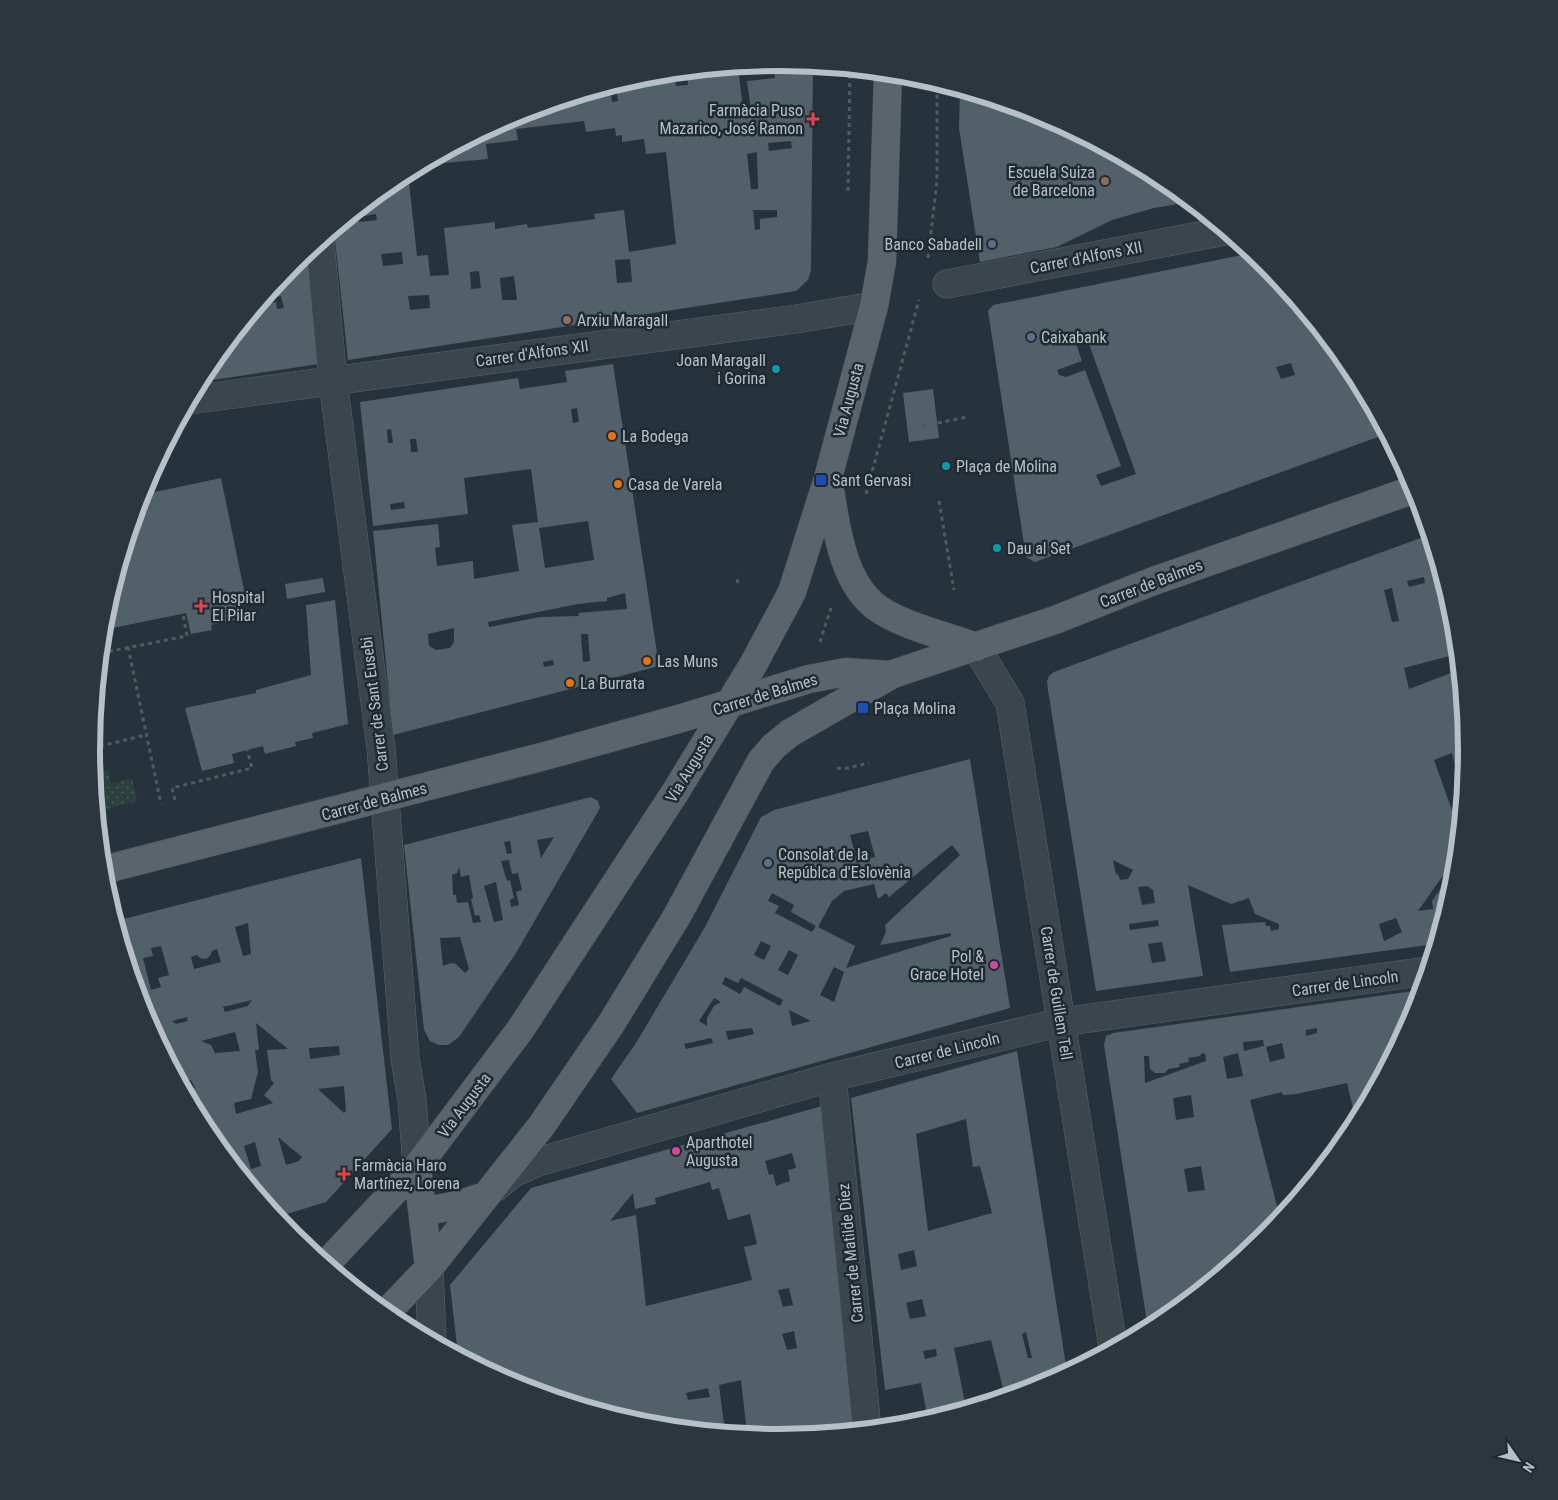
<svg xmlns="http://www.w3.org/2000/svg" width="1558" height="1500" viewBox="0 0 1558 1500" font-family="'Roboto Condensed',sans-serif">
	<style>
		.grass { fill: url(#grass-dots) }
		.building { fill: #526069; fill-rule: evenodd }
		.lines { fill: none; stroke-linecap: round; stroke-linejoin: round }
		.minor-casing { stroke: #59636a; stroke-width: 29 }
		.major-casing { stroke: #444e55; stroke-width: 29 }
		.path { stroke: #4b5e5c; stroke-width: 3; stroke-dasharray: 4 4; stroke-linecap: butt }
		.minor { stroke: #3b454c; stroke-width: 28 }
		.major { stroke: #59646c; stroke-width: 28 }
		.health-dot { fill: #e0444e; stroke: #202a31; stroke-width: 2 }
		.education-dot { fill: #8d6e63; stroke: #202a31; stroke-width: 2 }
		.service-dot { fill: #5c6f8a; stroke: #202a31; stroke-width: 2 }
		.culture-dot { fill: #0f9aa8; stroke: #202a31; stroke-width: 2 }
		.food-dot { fill: #e8710a; stroke: #202a31; stroke-width: 2 }
		.transit-dot { fill: #1a4fb4; stroke: #202a31; stroke-width: 2 }
		.hotel-dot { fill: #d1479c; stroke: #202a31; stroke-width: 2 }
		.labels { text-anchor: middle; stroke-width: 5; stroke-linejoin: round; paint-order: stroke }
		.poi-label { font-size: 16px; fill: #b7c0c7; stroke: #202a31; text-anchor: start }
		.street-label { font-size: 16px; fill: #b7c0c7; stroke: #202a31 }
		.rim { fill: none; stroke: #b7c0c7; stroke-width: 6 }
	</style>
	<defs>
		<pattern id="grass-dots" width="8" height="8" patternUnits="userSpaceOnUse" patternTransform="scale(1.25)"><rect width="8" height="8" fill="#2c413e"/><path d="M2 2h.1M6 6h.1" fill="none" stroke="#485b58" stroke-width="1.8" stroke-linecap="round"/></pattern>
	</defs>
	<rect width="100%" height="100%" fill="#27333c"/>
	<path class="grass" d="M108,770L111,784L132,778L137,801L98,811L94,773Z"/>
	<path class="building" d="M779,63L813,66L811,270L808,280L796,291L348,360L334,230L357,211L359,222L377,220L376,214L365,216L364,209L359,210L397,178L408,173L417,256L428,255L430,276L449,275L444,228L495,222V229L527,224L528,228L595,219L594,214L624,210L629,252L676,244L666,152L646,154L644,139L622,142V135L616,136L615,128L586,132L584,121L516,129L518,140L486,144L488,159L422,165L516,115L610,86L612,102L618,101L617,93L620,88L617,84L638,78L639,86L647,85L651,80L658,78V74L675,73L676,86L688,85L687,72L738,67L744,118L752,117L747,81L775,78L774,67L746,70V66ZM791,141L792,148L769,151L768,143ZM757,152L758,189H751L747,154ZM753,210H777V217L760,219V229L755,230ZM402,252L403,264L383,266L381,254ZM630,259L632,282L617,283L615,260ZM479,271L481,288L471,289L470,272ZM514,276L517,300H502L500,278ZM429,295L430,308L410,310L408,296Z
		M960,90L1037,113V119L1048,118L1161,179L1190,202L1154,208L1112,220L1057,247L980,262L959,128Z
		M307,252L319,364L200,382L208,368L259,305L276,302L277,309L284,308L281,296L275,297L274,287L279,285L278,282L293,264Z
		M1252,253L1265,264L1326,338L1323,339L1329,356L1338,353L1351,368L1386,434L1035,562L1026,557L988,311L993,305ZM1085,333L1136,474L1101,486L1096,475L1121,466L1085,370L1066,377L1059,375L1057,370L1082,361L1074,338ZM1291,363L1295,375L1281,379L1276,367Z
		M613,364L659,666L393,735L373,531L438,524L440,547L435,548L437,566L473,561L474,579L519,571L512,525L538,522L531,469L464,478L468,514L373,526L360,402L518,378L520,389L567,382L565,371ZM577,408L579,422L573,423L571,409ZM391,429L393,443H388L387,430ZM410,439H416L418,452H411ZM404,502L405,508L391,510L390,504ZM588,521L594,560L545,568L539,528ZM625,593L627,609L578,613L579,616L540,617L489,627L488,622L578,604L607,601V598ZM454,628V642L450,648L436,650L429,646L428,634ZM581,634H588L590,661L583,662ZM553,660L554,665L544,667L543,662Z
		M933,389L939,438L909,442L903,393Z
		M221,478L246,600L240,602L243,618L211,625L212,630L191,634L186,613L103,630L105,616L141,495Z
		M1429,535L1453,616L1457,654L1404,668L1409,689L1459,670L1466,750L1462,795L1452,753L1434,760L1453,813L1460,811L1456,857L1418,911L1433,909L1432,901L1455,868L1453,884L1435,944L1230,972L1222,925L1265,922L1266,926H1270L1271,931L1279,929V924L1255,914L1249,898L1231,904L1188,885L1203,976L1096,991L1048,690L1047,681L1049,676L1054,672L1165,631ZM1424,577L1425,583L1409,587L1407,581ZM1392,588L1399,621L1392,622L1384,590ZM1113,860L1133,870L1128,879L1120,880L1118,874L1116,875ZM1147,886L1153,890L1155,903L1142,905L1138,887ZM1396,918L1402,932L1384,941L1379,924ZM1158,920L1159,926L1130,930L1129,924ZM1162,942L1166,961L1152,963L1148,944Z
		M323,578L325,592L287,599L285,584Z
		M335,600L348,724L312,733L313,738L295,742L296,746L265,754L263,746L232,754L234,763L202,771L185,708L256,693V690L311,675L306,605Z
		M970,759L1010,1008L637,1113L611,1079L636,1043L705,927L761,817L774,810ZM868,831L875,857L867,859L866,855L856,857L850,835ZM952,845L960,855L885,925L886,932L880,945L951,933V936L846,968L855,946L818,927L832,901L844,891L874,884L878,899L886,893L889,897ZM772,893L794,905L791,912L816,926L812,932L775,913L779,906L768,901ZM761,941L771,946L764,960L754,955ZM789,950L798,955L788,975L778,970ZM834,967L844,972L834,1002L820,995ZM725,977L738,983L741,978L783,1000L780,1006L744,987L740,994L722,984ZM714,998L721,1002L714,1006L707,1018V1026L699,1021ZM789,1010L811,1021L792,1026ZM752,1028L754,1034L728,1040L726,1031ZM711,1038L713,1043L686,1049L684,1044Z
		M591,797L598,801L600,808L516,953L459,1037L448,1045H439L430,1041L424,1030L404,845ZM554,837L541,858L537,840ZM510,841L512,853L507,854L504,842ZM509,860L512,874L518,873L522,890L516,892L519,905L511,907L510,900L514,898L510,880L507,881L501,861ZM459,867L461,877L469,875L473,898L471,899L475,916L479,915L481,922L473,923L468,902L457,903L456,895H453L452,875L457,873ZM496,882L503,920L494,922L484,886ZM460,937L469,969L465,973L456,964L451,963L443,966L440,938Z
		M361,858L392,1129L326,1202L277,1217L207,1132L185,1091L195,1088L191,1080L180,1081L144,1013L116,921ZM248,923L251,954L243,956L235,927ZM161,946L169,975L158,978L161,987L151,990L143,958L153,956L151,948ZM217,949L221,962L194,969L191,957L197,955L200,958L206,959L210,956L212,951ZM252,1000L248,1006L225,1012L223,1007ZM187,1017L188,1021L176,1024L172,1021ZM256,1023L288,1049L267,1050L271,1080L274,1083L264,1095L273,1103L236,1114L234,1103L251,1099L258,1072L255,1050H259ZM235,1032L240,1051L215,1053L211,1045L201,1041ZM339,1046L340,1055L310,1059L309,1048ZM344,1086L346,1111L344,1113L318,1089ZM278,1137L302,1157L299,1161L286,1165ZM255,1142L261,1166L251,1169L244,1146Z
		M1421,990L1414,1013L1356,1121L1347,1083L1296,1094L1283,1095L1282,1092L1250,1100L1280,1218L1265,1236L1214,1278L1201,1280L1202,1288L1161,1322L1148,1329L1104,1045L1106,1036L1113,1033ZM1317,1028V1033L1306,1036V1030ZM1263,1040L1264,1046L1244,1051L1243,1042ZM1282,1043L1285,1058L1270,1062L1266,1047ZM1205,1053L1206,1061L1145,1083L1144,1056H1149L1150,1069L1155,1073H1165L1168,1069L1180,1067L1179,1064L1189,1062L1188,1058L1200,1056L1201,1054ZM1238,1053L1243,1076L1227,1079L1223,1057ZM1191,1095L1194,1117L1176,1120L1173,1098ZM1201,1166L1205,1190L1188,1192L1184,1169Z
		M1017,1051L1067,1372L1042,1385L1005,1396L991,1340L954,1348L966,1408L928,1420L921,1383L885,1390L851,1098ZM966,1119L973,1167L980,1166L992,1213L928,1231L916,1134ZM914,1250L917,1266L901,1270L898,1254ZM922,1299L926,1316L910,1319L906,1303ZM1026,1332L1032,1358H1028L1022,1334ZM936,1349L937,1356L925,1359L923,1351Z
		M822,1106L857,1430L779,1437L747,1434L741,1380L719,1385L725,1432L645,1424L598,1410L597,1401L582,1405L516,1385L458,1354L450,1285L531,1188ZM792,1153L796,1168L788,1170L790,1181L776,1186L773,1174L769,1175L765,1161ZM710,1182L712,1190L719,1188L728,1220L750,1214L757,1244L744,1247L752,1280L646,1306L636,1215L610,1221L633,1193L635,1209L656,1204L655,1198ZM789,1288L793,1305L783,1307L778,1290ZM794,1331L797,1348L787,1350L782,1334ZM708,1388L710,1397L688,1400L686,1393Z"/>
	<g class="lines">
		<defs>
			<path id="minor" d="M320,242L333,381L381,748L405,1058L412,1100L417,1167
				M947,284L1225,231
				M190,400L796,319L874,306
				M976,647L1010,703L1113,1347
				M832,1077L867,1429
				M496,1187L513,1173L538,1162L832,1077L1062,1022L1427,971
				M429,1268L432,1340"/>
			<path id="major" d="M829,484C836,524 841,580 876,607C900,625 947,636 976,647
				M103,870L545,756L682,718L809,679L846,672L891,675L899,672L1055,620L1151,582L1415,489
				M417,1167L429,1268
				M423,1212L457,1205L485,1196
				M326,1264L417,1167L520,1030L676,791L753,665L792,592L828,478L874,306L882,261L888,73
				M386,1313L429,1268L542,1125L611,1024L677,916L761,761L774,746L790,733L891,675"/>
		</defs>
		<use href="#minor" class="minor-casing"/>
		<use href="#major" class="major-casing"/>
		<path class="path" d="M848,191L850,70
			M928,258L937,181V83
			M922,426L968,417
			M866,494L919,300
			M939,501L954,590
			M737,583L739,575
			M820,642L831,608
			M128,647L161,804
			M101,653L187,636L183,614
			M92,748L146,735
			M837,768L843,769L869,763
			M175,800L172,788L252,768L247,750"/>
		<use href="#minor" class="minor"/>
		<use href="#major" class="major"/>
	</g>
	<g class="health-dot">
		<path d="M810.5 111.5h5v5h5v5h-5v5h-5v-5h-5v-5h5z"/>
		<path d="M198.5 598.5h5v5h5v5h-5v5h-5v-5h-5v-5h5z"/>
		<path d="M341.5 1166.5h5v5h5v5h-5v5h-5v-5h-5v-5h5z"/>
	</g>
	<g class="education-dot">
		<circle cx="1105" cy="181" r="5"/>
		<circle cx="567" cy="320" r="5"/>
	</g>
	<g class="service-dot">
		<circle cx="992" cy="244" r="5"/>
		<circle cx="1031" cy="337" r="5"/>
		<circle cx="768" cy="863" r="5"/>
	</g>
	<g class="culture-dot">
		<circle cx="776" cy="369" r="5"/>
		<circle cx="946" cy="466" r="5"/>
		<circle cx="997" cy="548" r="5"/>
	</g>
	<g class="food-dot">
		<circle cx="612" cy="436" r="5"/>
		<circle cx="618" cy="484" r="5"/>
		<circle cx="647" cy="661" r="5"/>
		<circle cx="570" cy="683" r="5"/>
	</g>
	<g class="transit-dot">
		<rect x="815" y="474" width="12" height="12" rx="2.5"/>
		<rect x="857" y="702" width="12" height="12" rx="2.5"/>
	</g>
	<g class="hotel-dot">
		<circle cx="994" cy="965" r="5"/>
		<circle cx="676" cy="1151" r="5"/>
	</g>
	<g class="labels">
		<g class="poi-label">
			<text x="803" y="116" text-anchor="end">Farmàcia Puso<tspan x="803" dy="18">Mazarico, José Ramon</tspan></text>
			<text x="1095" y="178" text-anchor="end">Escuela Suiza<tspan x="1095" dy="18">de Barcelona</tspan></text>
			<text x="982" y="250" text-anchor="end">Banco Sabadell</text>
			<text x="577" y="326">Arxiu Maragall</text>
			<text x="1041" y="343">Caixabank</text>
			<text x="766" y="366" text-anchor="end">Joan Maragall<tspan x="766" dy="18">i Gorina</tspan></text>
			<text x="622" y="442">La Bodega</text>
			<text x="956" y="472">Plaça de Molina</text>
			<text x="832" y="486">Sant Gervasi</text>
			<text x="628" y="490">Casa de Varela</text>
			<text x="1007" y="554">Dau al Set</text>
			<text x="212" y="603">Hospital<tspan x="212" dy="18">El Pilar</tspan></text>
			<text x="657" y="667">Las Muns</text>
			<text x="580" y="689">La Burrata</text>
			<text x="874" y="714">Plaça Molina</text>
			<text x="778" y="860">Consolat de la<tspan x="778" dy="18">Repúblca d'Eslovènia</tspan></text>
			<text x="984" y="962" text-anchor="end">Pol &amp;<tspan x="984" dy="18">Grace Hotel</tspan></text>
			<text x="686" y="1148">Aparthotel<tspan x="686" dy="18">Augusta</tspan></text>
			<text x="354" y="1171">Farmàcia Haro<tspan x="354" dy="18">Martínez, Lorena</tspan></text>
		</g>
		<g class="street-label">
			<text transform="translate(1086 257) rotate(-11)" y="6">Carrer d'Alfons XII</text>
			<text transform="translate(532 353) rotate(-8)" y="6">Carrer d'Alfons XII</text>
			<text transform="translate(848 400) rotate(-75)" y="6">Via Augusta</text>
			<text transform="translate(1151 583) rotate(-21)" y="6">Carrer de Balmes</text>
			<text transform="translate(765 694) rotate(-17)" y="6">Carrer de Balmes</text>
			<text transform="translate(374 704) rotate(-97)" y="6">Carrer de Sant Eusebi</text>
			<text transform="translate(689 768) rotate(-59)" y="6">Via Augusta</text>
			<text transform="translate(374 801) rotate(-15)" y="6">Carrer de Balmes</text>
			<text transform="translate(1345 983) rotate(-8)" y="6">Carrer de Lincoln</text>
			<text transform="translate(1057 993) rotate(81)" y="6">Carrer de Guillem Tell</text>
			<text transform="translate(947 1050) rotate(-14)" y="6">Carrer de Lincoln</text>
			<text transform="translate(464 1105) rotate(-53)" y="6">Via Augusta</text>
			<text transform="translate(850 1253) rotate(-96)" y="6">Carrer de Matilde Díez</text>
		</g>
	</g>
	<path d="M0 0H1558V1500H0ZM100 750a679 679 0 1 1 1358 0a679 679 0 1 1-1358 0Z" fill="#2c363d" fill-rule="evenodd"/>
	<path class="rim" d="M100 750a679 679 0 1 1 1358 0a679 679 0 1 1-1358 0Z"/>
	<g transform="translate(1518 1460) rotate(124)" stroke="#202a31" stroke-width="4" paint-order="stroke">
	<path d="M0-4L9 19L0 12L-9 19Z" fill="#b7c0c7"/>
	<text y="-8" font-size="14" font-weight="bold" text-anchor="middle" fill="#b7c0c7">N</text>
	</g>
</svg>
